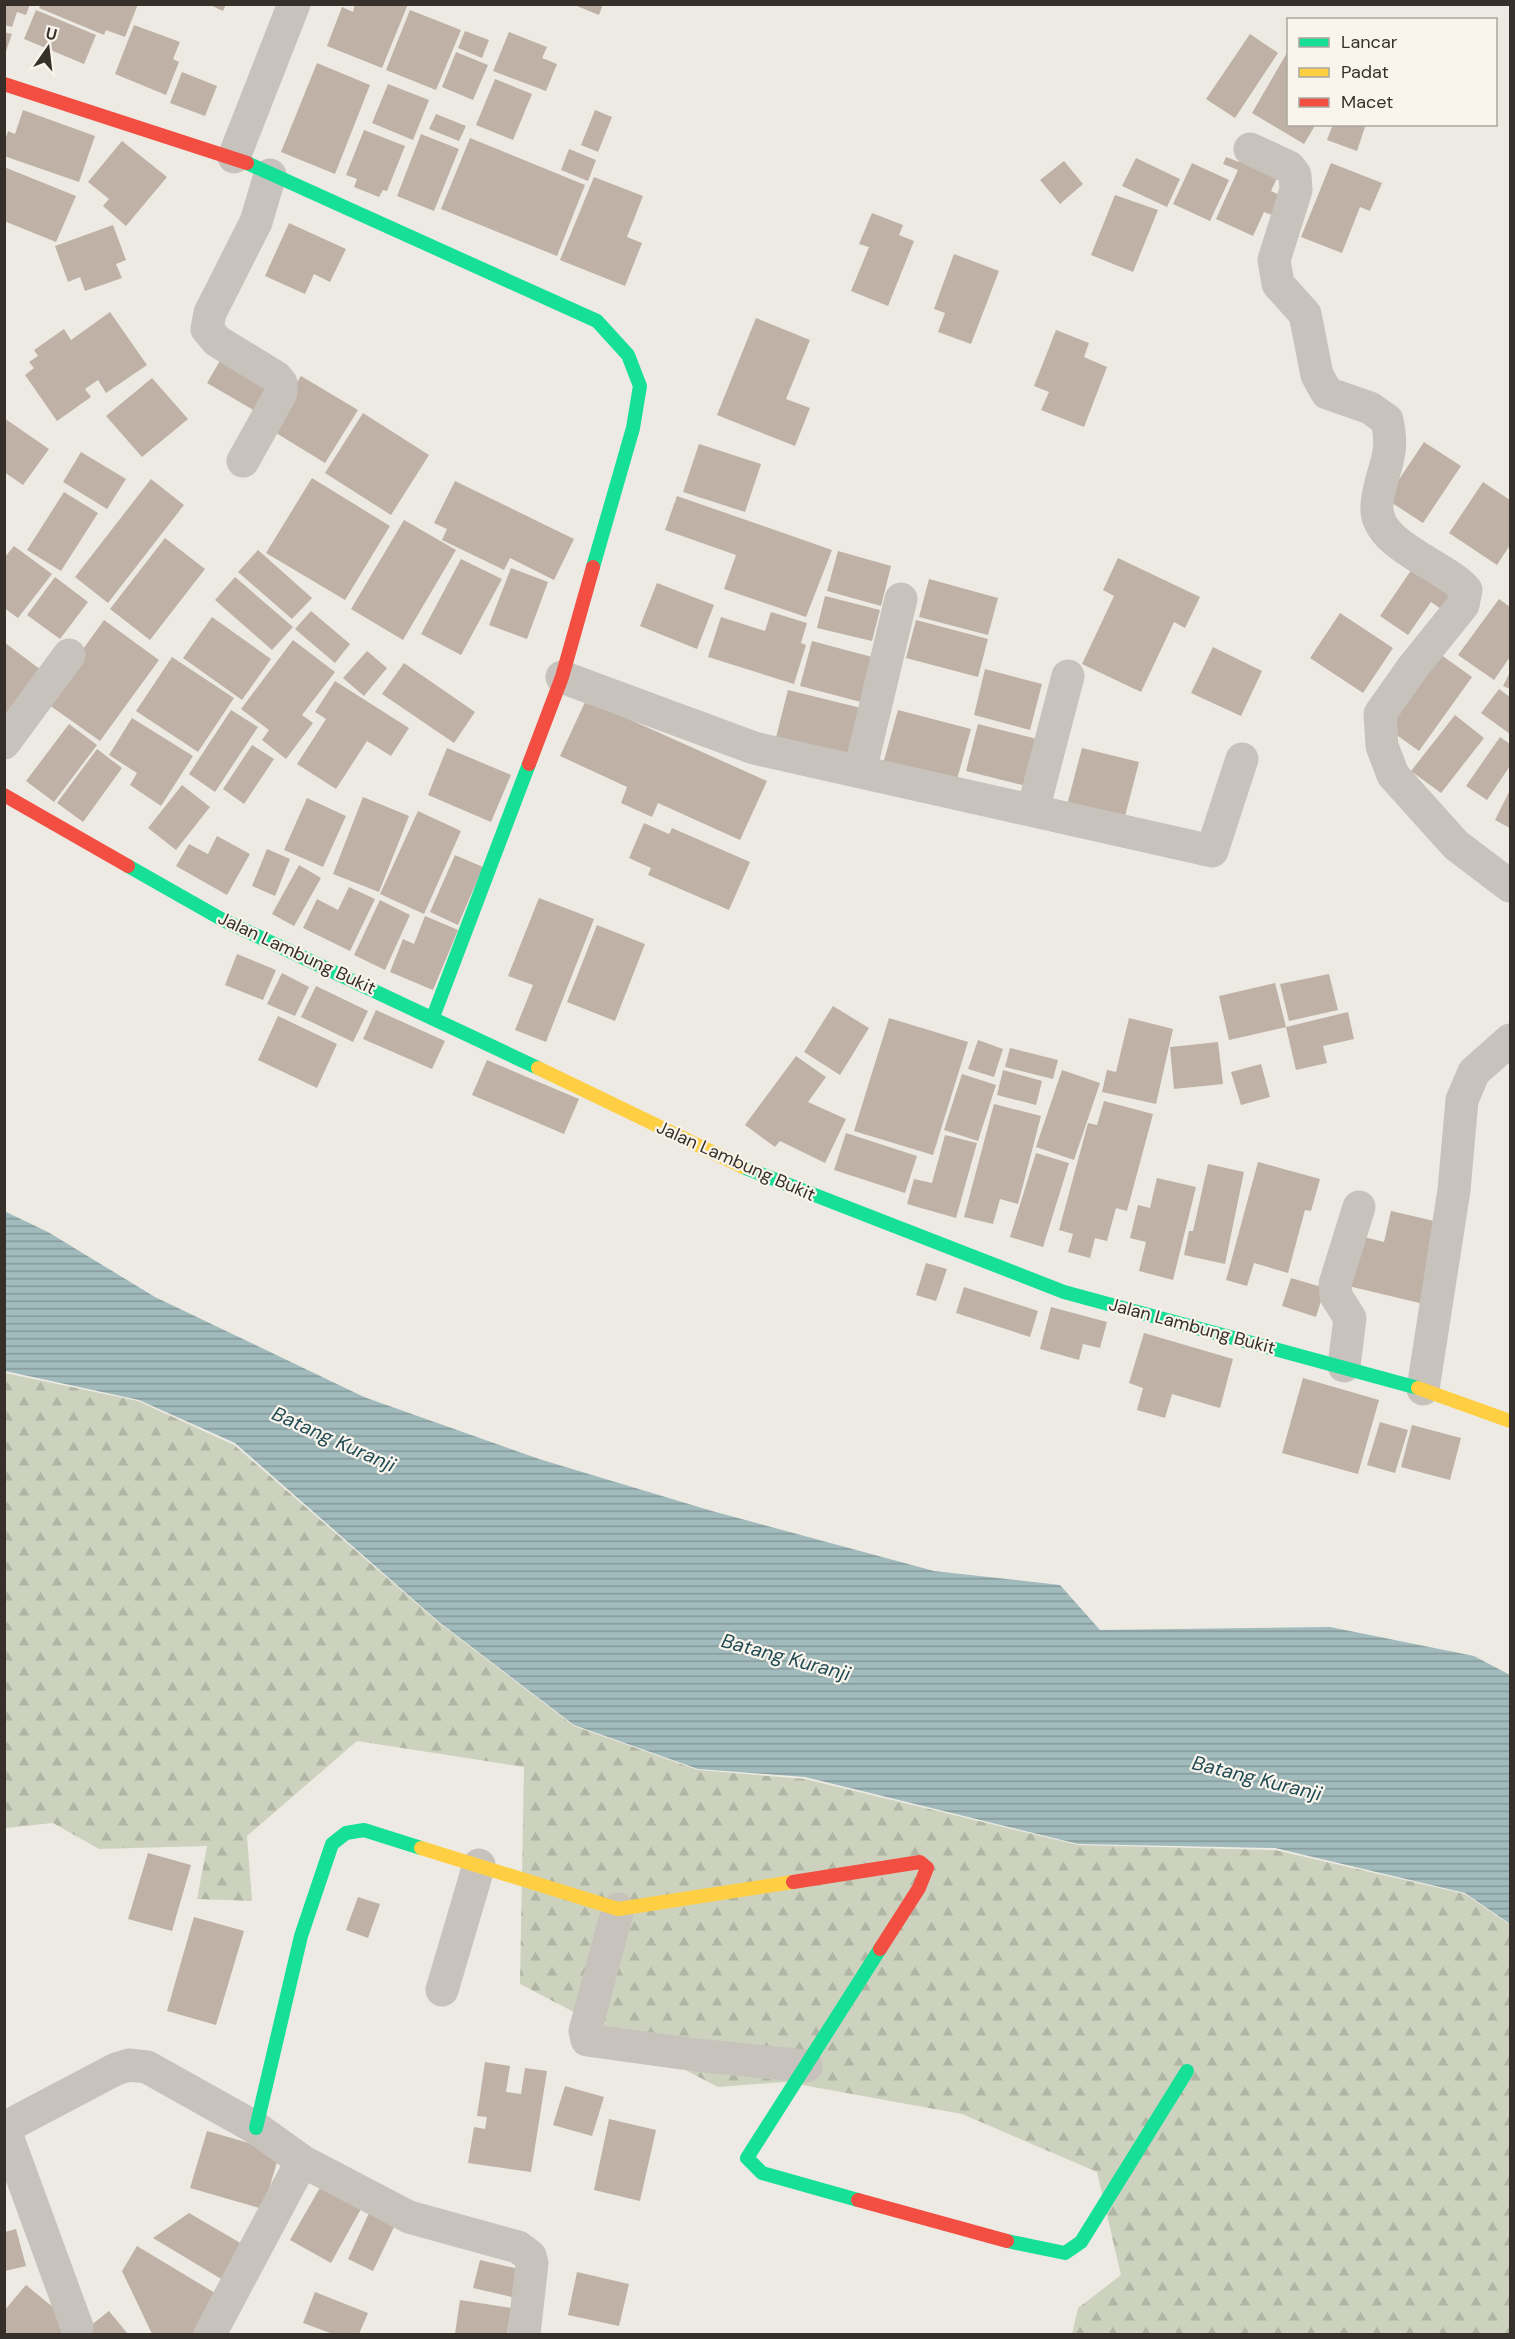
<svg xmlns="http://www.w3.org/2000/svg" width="1515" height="2339" viewBox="0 0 1515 2339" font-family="'DM Sans',sans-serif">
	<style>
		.forest { fill: url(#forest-firs) }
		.water { fill: url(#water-rules) }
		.building { fill: #bfb1a6 }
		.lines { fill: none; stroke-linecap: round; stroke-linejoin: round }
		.street { stroke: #c7c2bc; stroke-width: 33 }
		.fast { stroke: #16e098; stroke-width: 14 }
		.slow { stroke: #ffcf43; stroke-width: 14 }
		.jam { stroke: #f24e42; stroke-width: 14 }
		.labels { text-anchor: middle; stroke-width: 4.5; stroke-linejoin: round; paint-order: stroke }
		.street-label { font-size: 18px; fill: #37302a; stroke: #f9f4ec }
		.water-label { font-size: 20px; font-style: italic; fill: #234d56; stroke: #f9f4ec }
	</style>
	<defs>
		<pattern id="forest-firs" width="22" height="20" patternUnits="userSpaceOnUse" patternTransform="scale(1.5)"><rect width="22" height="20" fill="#cdd2be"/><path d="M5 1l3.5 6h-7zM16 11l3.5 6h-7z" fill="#b1b5a3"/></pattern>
		<pattern id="water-rules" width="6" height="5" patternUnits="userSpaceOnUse" patternTransform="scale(1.5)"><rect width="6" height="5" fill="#a1babc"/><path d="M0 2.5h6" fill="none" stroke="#849899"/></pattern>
	</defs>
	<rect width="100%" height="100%" fill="#edeae3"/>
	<path class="forest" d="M5,1373L138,1401L234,1445L439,1623L574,1726L698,1770L805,1779L1078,1845L1275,1850L1465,1894L1510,1925V2334H1072L1078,2308L1121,2275L1097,2172L962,2114L786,2082L718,2087L520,1984L524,1767L357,1741L247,1836L252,1901L197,1899L207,1846L99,1849L53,1823L5,1828Z"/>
	<path class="water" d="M4,1211L48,1232L155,1297L364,1397L539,1459L712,1511L934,1571L1060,1585L1100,1630L1330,1627L1474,1656L1510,1675V1924L1465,1893L1275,1848L1078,1844L805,1777L698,1769L574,1725L439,1622L235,1443L139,1400L5,1371Z"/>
	<path class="building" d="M4,4H30L26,15L17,12L12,27L4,25Z
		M41,4H138L125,37L106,30L104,35L39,8Z
		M208,4H226L223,11Z
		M355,4H408L382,68L327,46L342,7L353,12Z
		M572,4H603L599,15Z
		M36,10L96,35L84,64L24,39Z
		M410,10L461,30L436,90L386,70Z
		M134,25L180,42L173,59L179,62L166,95L115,74Z
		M465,31L489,40L482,58L458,48Z
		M4,32L12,34L5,54H4Z
		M509,32L547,47L542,58L557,64L546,91L493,71Z
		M1250,34L1278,53L1235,118L1206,99Z
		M1288,51V124H1316L1304,144L1252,113Z
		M456,52L488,65L473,100L442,87Z
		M317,63L370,85L335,174L281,152Z
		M182,72L217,86L205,116L170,103Z
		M495,79L532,94L513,140L476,125Z
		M388,84L429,100L413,140L372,123Z
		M23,110L95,136L79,182L4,156V143L8,131L15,134Z
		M595,110L612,117L598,152L581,145Z
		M436,114L466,126L459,141L429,129Z
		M1333,124H1366L1357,151L1327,140Z
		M364,130L405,146L387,191L383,190L379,197L354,187L357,179L346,175Z
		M421,134L459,149L434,211L397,196Z
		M470,138L585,185L557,256L441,209Z
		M122,141L167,177L126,226L103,206L109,199L88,182Z
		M569,149L596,160L588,181L561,170Z
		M1242,156L1277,178L1271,191L1286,198L1277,217L1264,212L1253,236L1216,219L1238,170L1223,164L1226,157L1239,162Z
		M1136,158L1180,179L1167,207L1122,186Z
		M1064,161L1083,184L1060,204L1040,180Z
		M1192,163L1229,180L1210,221L1173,204Z
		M1331,163L1382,183L1370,211L1360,207L1342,253L1301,237Z
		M4,167L76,196L56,242L4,221Z
		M594,177L643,196L627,237L642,243L625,286L560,260Z
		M1115,195L1158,210L1133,272L1091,255Z
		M872,213L903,225L899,235L914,241L888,306L851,291L869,247L859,244Z
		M289,223L346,249L330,282L314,274L305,294L265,276Z
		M113,225L126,260L116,264L122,278L85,291L80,277L68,282L55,246Z
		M954,254L999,271L971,344L938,332L945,313L934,309Z
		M110,312L147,365L106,393L98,380L85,389L91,397L57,421L25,375L34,368L29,362L38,356L34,350L64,329L71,340Z
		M756,318L810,340L786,399L810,408L795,446L717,415Z
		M1056,330L1089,343L1084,357L1107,367L1084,427L1041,410L1049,392L1034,386Z
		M224,354L279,386L262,415L207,383Z
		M301,376L358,410L325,463L268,428Z
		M152,378L188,419L142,457L106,416Z
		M363,413L429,455L391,515L325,473Z
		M4,418L49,449L23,485L4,472Z
		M1424,442L1461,466L1423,523L1386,499Z
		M699,444L761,464L745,512L683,492Z
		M81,452L126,479L107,509L63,482Z
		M312,478L390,526L345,600L266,553Z
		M151,479L184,505L108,603L75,577Z
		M455,481L574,539L554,580L510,558L504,570L442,540L447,529L434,523Z
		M1483,482L1510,500V545L1497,565L1449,533Z
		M64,492L98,513L61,571L27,550Z
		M677,496L832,550L806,617L724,589L736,555L665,530Z
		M404,520L456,550L403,640L351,609Z
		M165,538L205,569L150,640L110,609Z
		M14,546L52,574L18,618L4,608V558Z
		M258,550L312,598L292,619L238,572Z
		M838,551L891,566L881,606L827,591Z
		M1118,558L1200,597L1185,628L1174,622L1141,692L1082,664L1114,596L1103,590Z
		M461,559L502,579L461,655L421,634Z
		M1418,560L1457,585L1441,609L1431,602L1408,635L1380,616Z
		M511,568L548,582L527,639L489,625Z
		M55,577L88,602L60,639L27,615Z
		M235,577L293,627L272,650L215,600Z
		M929,579L998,598L988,635L919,617Z
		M657,583L714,605L697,649L640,626Z
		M825,596L880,610L872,641L817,628Z
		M1499,599L1510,607V657L1494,680L1458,655Z
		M311,611L350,644L335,663L295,629Z
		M771,612L807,623L801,643L806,645L794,684L708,657L721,617L765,631Z
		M1340,613L1393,648L1363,693L1310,658Z
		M212,617L271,659L242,700L183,658Z
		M104,620L159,660L100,741L45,702Z
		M916,620L988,639L978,677L906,658Z
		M293,640L335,672L302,715L313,723L286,759L262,740L269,730L241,709Z
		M812,641L872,657L861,702L800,686Z
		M4,642L41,670L4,716Z
		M1213,647L1262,671L1241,716L1191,693Z
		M367,651L387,668L364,696L343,678Z
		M1440,654L1472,677L1419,751L1387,728Z
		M172,657L234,698L198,752L136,711Z
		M404,663L475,712L454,743L382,694Z
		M985,669L1042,684L1030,730L974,715Z
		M1510,672V689L1503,686Z
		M335,681L409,728L391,756L367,741L336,789L297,764L326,719L315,712Z
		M1499,689L1510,697V734L1481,713Z
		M788,690L861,708L847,763L774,745Z
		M586,700L767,781L740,840L658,803L652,817L621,803L627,787L560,756Z
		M231,710L258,727L215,792L189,774Z
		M898,710L971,729L956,783L883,764Z
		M1455,715L1484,738L1441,793L1411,771Z
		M132,718L193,756L161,806L130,785L137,773L109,755Z
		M69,724L97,745L54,802L26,781Z
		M978,724L1037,739L1026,786L966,771Z
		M1500,737L1510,744V766L1487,800L1466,786Z
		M252,745L274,759L244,804L223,789Z
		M447,748L511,775L491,822L428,795Z
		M1082,748L1139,762L1124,820L1067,805Z
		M97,749L122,768L83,822L57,803Z
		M182,785L210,807L176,850L148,828Z
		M1510,790V828L1495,820Z
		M363,797L409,816L379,892L333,874Z
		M307,798L346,816L323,867L284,850Z
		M418,811L461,831L424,914L380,894Z
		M644,823L669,834L672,828L750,862L729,910L648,875L651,868L629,858Z
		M217,836L250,854L227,895L176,866L189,844L208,854Z
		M267,849L290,859L275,896L252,886Z
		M455,855L483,867L458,925L430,912Z
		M299,865L321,878L294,926L272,914Z
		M349,887L375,899L350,951L303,928L317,899L338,910Z
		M539,898L594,919L546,1042L515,1030L533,985L508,976Z
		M380,900L410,915L385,970L354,955Z
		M425,916L458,930L433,990L390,972L403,939L414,944Z
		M597,925L645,944L615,1021L567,1002Z
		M237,954L276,970L263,1000L225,985Z
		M282,973L309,987L295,1016L267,1004Z
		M1329,974L1338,1010L1289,1021L1280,984Z
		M1275,983L1286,1027L1229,1040L1219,996Z
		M316,986L368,1011L353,1042L301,1017Z
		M833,1006L869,1028L840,1075L804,1052Z
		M376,1010L445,1041L432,1069L363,1039Z
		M1348,1012L1354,1039L1323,1046L1327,1063L1296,1070L1286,1027Z
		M278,1016L337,1044L317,1088L258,1060Z
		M889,1018L968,1042L933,1155L854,1131Z
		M1129,1018L1173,1029L1156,1104L1102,1092L1107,1070L1116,1072Z
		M978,1040L1003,1049L994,1077L968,1069Z
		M1218,1042L1223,1084L1174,1089L1170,1047Z
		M1010,1048L1058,1060L1053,1079L1005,1067Z
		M796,1056L826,1077L808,1102L846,1119L825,1163L780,1141L775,1147L745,1125Z
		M487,1060L579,1099L564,1134L472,1095Z
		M1261,1064L1270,1097L1241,1105L1231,1072Z
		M1003,1070L1042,1081L1036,1105L997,1095Z
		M1062,1070L1100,1083L1074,1160L1036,1147Z
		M962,1074L996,1085L978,1141L944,1130Z
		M1104,1101L1153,1114L1127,1211L1116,1208L1107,1241L1095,1238L1090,1258L1068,1252L1073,1234L1059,1230L1088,1123L1097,1125Z
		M994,1104L1041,1116L1018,1204L1000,1199L993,1224L964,1217Z
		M846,1133L917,1156L905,1193L834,1170Z
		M945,1135L977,1143L956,1218L907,1204L914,1179L932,1183Z
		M1036,1153L1069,1163L1043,1247L1010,1237Z
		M1258,1162L1320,1179L1311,1211L1305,1210L1288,1273L1254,1263L1247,1286L1226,1280Z
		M1208,1164L1244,1172L1225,1264L1184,1255L1189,1231H1193Z
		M1157,1178L1196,1187L1173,1280L1139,1271L1146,1242L1130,1238L1138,1205L1150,1208Z
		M1391,1211L1443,1223L1424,1304L1344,1285L1356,1235L1384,1242Z
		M926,1263L947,1269L936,1301L916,1295Z
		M1291,1278L1325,1288L1316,1317L1282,1306Z
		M964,1287L1038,1311L1030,1337L956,1313Z
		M1051,1307L1107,1322L1100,1348L1083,1344L1079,1360L1040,1349Z
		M1144,1333L1233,1359L1220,1408L1172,1394L1165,1418L1137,1410L1143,1388L1129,1383Z
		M1303,1378L1379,1400L1358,1474L1282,1453Z
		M1380,1422L1408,1430L1395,1473L1367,1465Z
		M1412,1425L1461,1438L1450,1480L1401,1467Z
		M148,1853L191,1865L172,1931L128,1919Z
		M358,1897L380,1904L368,1938L346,1930Z
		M194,1917L244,1931L216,2025L167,2011Z
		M485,2062L510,2066L506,2092L521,2094L525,2068L547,2071L531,2172L468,2163L474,2127L485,2129L487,2117L477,2116Z
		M565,2086L604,2097L592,2136L553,2125Z
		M609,2119L656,2130L640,2201L594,2190Z
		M207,2131L280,2152L263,2209L190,2188Z
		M321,2186L361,2209L331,2263L290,2240Z
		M189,2213L249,2248L228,2283L153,2238Z
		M369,2213L395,2225L373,2271L348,2259Z
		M16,2229L26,2266L5,2271V2232Z
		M137,2246L220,2296L197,2334H152L122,2271Z
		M480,2260L523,2270L516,2298L473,2288Z
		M577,2272L629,2284L619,2326L568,2315Z
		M26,2285L76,2326L69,2334H9L4,2331V2311Z
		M315,2292L368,2313L359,2334H333L303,2323Z
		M460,2300L511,2308L507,2334H455Z
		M109,2311L128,2334H80Z"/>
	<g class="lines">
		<path class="street" d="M1250,149L1289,167L1295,175L1296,190L1274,260L1278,284L1305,314L1317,375L1327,393L1370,408L1387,420C1396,458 1380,470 1377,505C1373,545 1445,565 1466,590L1463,605L1413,667L1380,714L1382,746L1393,775L1456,845L1510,886
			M234,157L294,4
			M243,461L281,393V383L276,377L217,341L207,329L210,313L256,222L270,175
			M562,677L754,748L1212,851L1242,759
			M4,743L69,655
			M860,771L901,599
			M1033,810L1068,676
			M1344,1366L1350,1318L1336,1296L1335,1284L1359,1207
			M1423,1389L1454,1190L1462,1100L1474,1072L1510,1040
			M618,1909L585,2031L587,2040L696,2055L806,2066
			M442,1990L479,1865
			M6,2127L116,2069L129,2065L147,2067L256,2128L302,2161
			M4,2128L77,2327
			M210,2334L302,2161L409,2217L518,2247L530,2256L532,2263L524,2334"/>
		<path class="fast" d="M247,163L597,321L628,355L640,386L633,428L593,567
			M128,866L223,920L538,1068
			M433,1017L529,764
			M743,1167L1064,1292L1418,1388
			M256,2128L301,1936L332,1844L346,1833L364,1830L421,1848
			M858,2200L762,2173L747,2158L880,1949
			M1007,2241L1065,2253L1081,2242L1187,2071"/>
		<path class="slow" d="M538,1068L743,1167
			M1418,1388L1510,1421
			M421,1848L618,1909L793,1882"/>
		<path class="jam" d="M4,84L247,163
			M529,764L562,677L593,567
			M4,795L128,866
			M793,1882L920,1862L927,1868L919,1888L880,1949
			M858,2200L1007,2241"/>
	</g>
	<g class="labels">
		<g class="street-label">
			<text transform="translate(297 953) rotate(25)" y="6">Jalan Lambung Bukit</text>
			<text transform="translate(736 1161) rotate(24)" y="6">Jalan Lambung Bukit</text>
			<text transform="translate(1192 1326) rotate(15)" y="6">Jalan Lambung Bukit</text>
		</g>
		<g class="water-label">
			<text transform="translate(334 1439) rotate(24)" y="7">Batang Kuranji</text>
			<text transform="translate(786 1657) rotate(15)" y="7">Batang Kuranji</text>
			<text transform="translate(1257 1778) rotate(14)" y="7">Batang Kuranji</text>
		</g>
	</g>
	<rect width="1515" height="2339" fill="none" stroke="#37302a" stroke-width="12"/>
	<rect x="1287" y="18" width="210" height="108" fill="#f9f4ec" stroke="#aba69e" stroke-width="1.5"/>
	<rect x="1299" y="38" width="30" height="9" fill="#16e098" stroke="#aba69e" stroke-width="1.5"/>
	<text x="1341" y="48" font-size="18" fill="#37302a">Lancar</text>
	<rect x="1299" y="68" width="30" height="9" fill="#ffcf43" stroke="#aba69e" stroke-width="1.5"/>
	<text x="1341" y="78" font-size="18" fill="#37302a">Padat</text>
	<rect x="1299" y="98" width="30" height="9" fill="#f24e42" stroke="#aba69e" stroke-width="1.5"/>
	<text x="1341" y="108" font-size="18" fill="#37302a">Macet</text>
	<g transform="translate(48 48) rotate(14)" stroke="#f9f4ec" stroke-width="4.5" paint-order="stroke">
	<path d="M0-4.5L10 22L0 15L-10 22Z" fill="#37302a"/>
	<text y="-9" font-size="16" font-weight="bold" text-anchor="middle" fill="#37302a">U</text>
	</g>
</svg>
